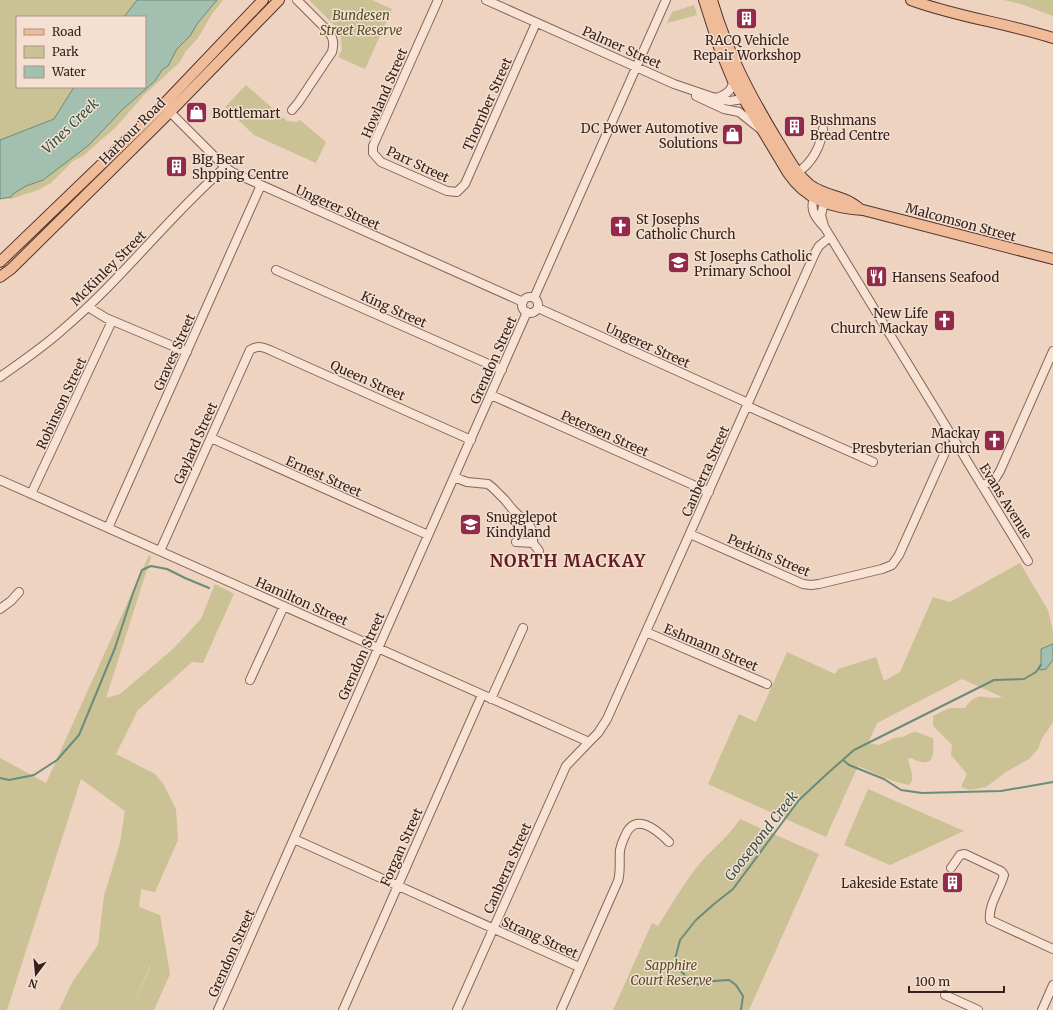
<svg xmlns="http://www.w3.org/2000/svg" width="1053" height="1010" viewBox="0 0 1053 1010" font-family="Merriweather,serif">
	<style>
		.green { fill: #cac195; fill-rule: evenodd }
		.water { fill: #a3bfaf; stroke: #6a8c7a }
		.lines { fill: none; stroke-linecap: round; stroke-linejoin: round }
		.stream { stroke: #6a8c7a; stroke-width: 2 }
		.minor-casing { stroke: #856459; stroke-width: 10 }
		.major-casing { stroke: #53342d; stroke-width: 12 }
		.minor { stroke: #f8e2d3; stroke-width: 8 }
		.major { stroke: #f0bb98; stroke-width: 10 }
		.labels { text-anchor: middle; stroke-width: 3; stroke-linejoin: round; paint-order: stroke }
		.park-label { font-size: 13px; font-style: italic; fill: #515024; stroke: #f4dfd0 }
		.poi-label { font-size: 13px; fill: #35221d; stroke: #f4dfd0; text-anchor: start }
		.street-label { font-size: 13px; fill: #35221d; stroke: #f4dfd0 }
		.water-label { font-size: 14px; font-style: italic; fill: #2c5547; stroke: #f4dfd0 }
		.district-label { font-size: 17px; font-weight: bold; letter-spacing: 1px; fill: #611d22; stroke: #f4dfd0 }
	</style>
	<rect width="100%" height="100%" fill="#edd3c0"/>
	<path class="green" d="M0,0H223L212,14L198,38L186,51L179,63L144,95L116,127L83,156L73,161L51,183L38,190L11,199L0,197ZM17,17H145V87H17Z
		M309,0H372L392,9L365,69L338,57L342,50L340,31Z
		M1004,0H1053V16L1021,4Z
		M694,5L697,15L667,23L672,12Z
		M246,85L287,121L296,122L300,120L326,142L316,163L254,135L225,107Z
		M149,555L151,557L106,698L120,694L173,649L201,619L215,584L234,594L203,663L192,662L138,710L116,754L155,774L164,785L176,809L178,840L155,892L141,889L139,907L160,915L170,974L154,1010H132L150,967V965L132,1010H59L73,981L98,945L104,896L120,843L125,811L81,779L7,1010H0V758L46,783Z
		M1020,563L1048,610L1053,632V722L1041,740L1038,749L1029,759L1006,772L986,787L970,790L961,787L967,774L951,755L952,745L933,726V716L949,708H965C979,688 984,701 1002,697L962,679L877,723L868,743L879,745L894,738L903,737L910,733L916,732L933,738C935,758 932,769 911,758L908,759L912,774V781L909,785L893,781L858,766L826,837L708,784L739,714L756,722L787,652L835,674L838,669L876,657L884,681L900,672L933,597L950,602Z
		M868,789L964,831L890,865L844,845Z
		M740,819L819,854L749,1010H613L652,923L658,926C672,904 685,881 701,862C714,847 730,835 740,819Z"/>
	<path class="water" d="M137,0H217L197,24L190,36L177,49L168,66L162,70L155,81L123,109L89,145L43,180L26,186L13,194L11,197L0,199V140L54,119L74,87H145V17H124Z
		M1053,644V660L1046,669L1040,670L1039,667L1041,663V649Z"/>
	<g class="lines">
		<path class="stream" d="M843,760L849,765L884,779L901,790L922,793L1001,791L1053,782
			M0,778L9,780L34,775L57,760L79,735L115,648L133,593L142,570L151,566L167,569L185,578L209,588
			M741,1010L743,996L736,985L729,980L713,981L701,985L692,983L680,970L675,959L680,940L696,920L714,904L733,889L799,800L829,772L854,750L994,680L1024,679L1036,672L1041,665"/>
		<defs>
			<path id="minor" d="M438,0L376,139L373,146V153L381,162L447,191L457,192L465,184L536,23
				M486,0L674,84L718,99L730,101L743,99
				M696,96L724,109L739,112L759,128
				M714,98C723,97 733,91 733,81
				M167,109L225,167L232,172L523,302
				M292,110L298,103L332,52C334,44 334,39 329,32L297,0
				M798,172C812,163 821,146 823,129
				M814,198C809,211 817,219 825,228L1028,561
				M824,226L821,215L824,203
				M276,270L502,370
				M522 305a8 8 0 1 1 16 0a8 8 0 1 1-16 0Z
				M534,298L666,0
				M88,307L106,318L187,352
				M538,308L748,403
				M0,377C21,362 42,348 61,331C104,295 140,252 179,212C194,196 209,182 225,167
				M491,395L709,492
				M747,406L873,462
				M211,438L428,535
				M454,477L467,482L488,484L493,488L505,500L513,510L530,526L533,532V543L516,542
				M0,480L589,742L598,733L607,719L815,253L819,246L830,237
				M982,486L995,479L1000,471L1053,351
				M31,494L112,321
				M108,528L261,185
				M690,534L803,584L811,585L819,584L882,569L892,565L899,555L947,448L956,443
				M533,543L539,551
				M160,551L250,350C258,345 263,347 272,351L471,440
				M0,609L11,601L19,592
				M646,632L767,684
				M250,680L284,606
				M491,699L523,628
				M294,839L579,967
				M951,868L960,855L965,854L1001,871L1004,875C1000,890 988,905 990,920L1053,949
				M945,995L978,1010
				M218,1010L527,312
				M343,1010L482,695
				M457,1010L566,766L589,742
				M561,1010L618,881C621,871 619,861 620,850C621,845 623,840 625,836C635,811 657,830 669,842
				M1042,1010L1053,985"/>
			<path id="major" d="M704,0L719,47L733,81L788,173C806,200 832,208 863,210L1053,259
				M712,0C727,52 751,97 779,143C788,157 796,174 810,185C821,193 834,195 846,200C851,202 855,205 859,208
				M911,0C957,17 1006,23 1053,38
				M0,262L163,105L263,0
				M0,277L11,269L170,112L279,0"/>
		</defs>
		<use href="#minor" class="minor-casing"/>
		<use href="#major" class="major-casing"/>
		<use href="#minor" class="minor"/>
		<use href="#major" class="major"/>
	</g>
	<defs>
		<symbol id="building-square" viewBox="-11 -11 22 22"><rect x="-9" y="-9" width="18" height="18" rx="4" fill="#932a49" stroke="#f4dfd0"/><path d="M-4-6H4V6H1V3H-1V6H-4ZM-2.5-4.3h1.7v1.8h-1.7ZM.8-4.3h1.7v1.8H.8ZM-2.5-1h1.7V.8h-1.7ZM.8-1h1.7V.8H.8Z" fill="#fff"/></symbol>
		<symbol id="shop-square" viewBox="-11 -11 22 22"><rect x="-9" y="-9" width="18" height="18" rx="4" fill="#932a49" stroke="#f4dfd0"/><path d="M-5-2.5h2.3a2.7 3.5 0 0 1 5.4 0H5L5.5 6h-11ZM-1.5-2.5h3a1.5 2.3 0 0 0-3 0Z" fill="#fff"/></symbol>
		<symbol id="church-square" viewBox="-11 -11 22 22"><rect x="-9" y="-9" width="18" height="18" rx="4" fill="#932a49" stroke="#f4dfd0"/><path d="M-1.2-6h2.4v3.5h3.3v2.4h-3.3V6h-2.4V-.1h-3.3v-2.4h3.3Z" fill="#fff"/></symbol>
		<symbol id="school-square" viewBox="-11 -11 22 22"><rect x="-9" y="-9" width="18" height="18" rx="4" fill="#932a49" stroke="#f4dfd0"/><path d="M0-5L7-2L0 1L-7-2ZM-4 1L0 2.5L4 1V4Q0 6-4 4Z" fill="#fff"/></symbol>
		<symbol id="restaurant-square" viewBox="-11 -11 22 22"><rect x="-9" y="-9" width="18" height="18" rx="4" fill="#932a49" stroke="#f4dfd0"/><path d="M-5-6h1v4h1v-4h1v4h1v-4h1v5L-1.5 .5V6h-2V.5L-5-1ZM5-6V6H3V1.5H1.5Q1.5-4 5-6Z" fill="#fff"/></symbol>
	</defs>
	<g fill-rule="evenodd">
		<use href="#building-square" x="734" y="6" width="25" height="25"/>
		<use href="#shop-square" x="184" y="100" width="25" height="25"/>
		<use href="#building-square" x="782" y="114" width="25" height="25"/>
		<use href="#shop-square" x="720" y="122" width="25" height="25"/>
		<use href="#building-square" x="164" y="154" width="25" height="25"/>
		<use href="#church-square" x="608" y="214" width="25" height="25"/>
		<use href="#school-square" x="666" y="250" width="25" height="25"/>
		<use href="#restaurant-square" x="864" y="264" width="25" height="25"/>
		<use href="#church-square" x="932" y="308" width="25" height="25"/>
		<use href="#church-square" x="982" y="428" width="25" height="25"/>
		<use href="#school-square" x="458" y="512" width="25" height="25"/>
		<use href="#building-square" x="940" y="870" width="25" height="25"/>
	</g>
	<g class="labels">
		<g class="park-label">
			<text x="361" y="20">Bundesen<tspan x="361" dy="15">Street Reserve</tspan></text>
			<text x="671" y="970">Sapphire<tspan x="671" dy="15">Court Reserve</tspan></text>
		</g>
		<g class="poi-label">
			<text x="747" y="45" text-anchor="middle">RACQ Vehicle<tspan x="747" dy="15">Repair Workshop</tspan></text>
			<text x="212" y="118">Bottlemart</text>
			<text x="810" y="125">Bushmans<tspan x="810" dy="15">Bread Centre</tspan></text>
			<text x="718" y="133" text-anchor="end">DC Power Automotive<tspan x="718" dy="15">Solutions</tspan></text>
			<text x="192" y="164">BIg Bear<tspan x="192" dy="15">Shpping Centre</tspan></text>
			<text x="636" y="224">St Josephs<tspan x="636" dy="15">Catholic Church</tspan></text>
			<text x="694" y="261">St Josephs Catholic<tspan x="694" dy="15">Primary School</tspan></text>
			<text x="892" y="282">Hansens Seafood</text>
			<text x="928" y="318" text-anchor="end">New Life<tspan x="928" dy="15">Church Mackay</tspan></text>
			<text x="980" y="438" text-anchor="end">Mackay<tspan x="980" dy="15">Presbyterian Church</tspan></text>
			<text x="486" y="522">Snugglepot<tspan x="486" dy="15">Kindyland</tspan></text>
			<text x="938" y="888" text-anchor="end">Lakeside Estate</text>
		</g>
		<g class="street-label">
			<text transform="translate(622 47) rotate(24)" y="5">Palmer Street</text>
			<text transform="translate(384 93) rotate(-67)" y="5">Howland Street</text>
			<text transform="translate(487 104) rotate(-66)" y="5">Thornber Street</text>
			<text transform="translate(132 131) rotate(-45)" y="5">Harbour Road</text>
			<text transform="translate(418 164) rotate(25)" y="5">Parr Street</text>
			<text transform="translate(338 207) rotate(24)" y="5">Ungerer Street</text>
			<text transform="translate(961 222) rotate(15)" y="5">Malcomson Street</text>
			<text transform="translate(108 268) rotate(-45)" y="5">McKinley Street</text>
			<text transform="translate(394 309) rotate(24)" y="5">King Street</text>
			<text transform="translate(648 345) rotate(24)" y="5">Ungerer Street</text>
			<text transform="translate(174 352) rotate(-66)" y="5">Graves Street</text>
			<text transform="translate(493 360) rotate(-66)" y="5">Grendon Street</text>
			<text transform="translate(368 380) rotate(24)" y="5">Queen Street</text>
			<text transform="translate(61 403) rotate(-65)" y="5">Robinson Street</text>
			<text transform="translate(605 433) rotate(24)" y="5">Petersen Street</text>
			<text transform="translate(195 443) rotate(-66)" y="5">Gaylard Street</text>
			<text transform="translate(705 471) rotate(-66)" y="5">Canberra Street</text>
			<text transform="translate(324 476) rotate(24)" y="5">Ernest Street</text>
			<text transform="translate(1006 501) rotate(58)" y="5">Evans Avenue</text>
			<text transform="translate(769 555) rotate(23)" y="5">Perkins Street</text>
			<text transform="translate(302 601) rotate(24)" y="5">Hamilton Street</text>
			<text transform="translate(711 647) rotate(23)" y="5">Eshmann Street</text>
			<text transform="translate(361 656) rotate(-66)" y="5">Grendon Street</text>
			<text transform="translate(401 847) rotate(-66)" y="5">Forgan Street</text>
			<text transform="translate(507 868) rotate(-66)" y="5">Canberra Street</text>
			<text transform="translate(540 937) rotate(24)" y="5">Strang Street</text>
			<text transform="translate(231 953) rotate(-66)" y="5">Grendon Street</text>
		</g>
		<g class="water-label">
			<text transform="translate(70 126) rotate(-44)" y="5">Vines Creek</text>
			<text transform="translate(761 836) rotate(-52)" y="5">Goosepond Creek</text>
		</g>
		<g class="district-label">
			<text x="568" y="567">NORTH MACKAY</text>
		</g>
	</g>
	<rect x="16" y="16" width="130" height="72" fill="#f4dfd0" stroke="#a89388"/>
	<rect x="24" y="29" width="20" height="6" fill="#f0bb98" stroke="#a89388"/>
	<text x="52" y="36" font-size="12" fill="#35221d">Road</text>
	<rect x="24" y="46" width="20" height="12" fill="#cac195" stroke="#a89388"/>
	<text x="52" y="56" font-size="12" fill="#35221d">Park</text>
	<rect x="24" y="66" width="20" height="12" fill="#a3bfaf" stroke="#a89388"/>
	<text x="52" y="76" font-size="12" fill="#35221d">Water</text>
	<g transform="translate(36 974) rotate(196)" stroke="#f4dfd0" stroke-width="3" paint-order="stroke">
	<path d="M0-3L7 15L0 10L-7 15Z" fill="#35221d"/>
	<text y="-6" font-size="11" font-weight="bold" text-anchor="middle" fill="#35221d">N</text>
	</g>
	<path d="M909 986v6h95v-6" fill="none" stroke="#35221d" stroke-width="2"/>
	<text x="915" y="986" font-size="12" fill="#35221d" stroke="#f4dfd0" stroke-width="3" paint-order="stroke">100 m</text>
</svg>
